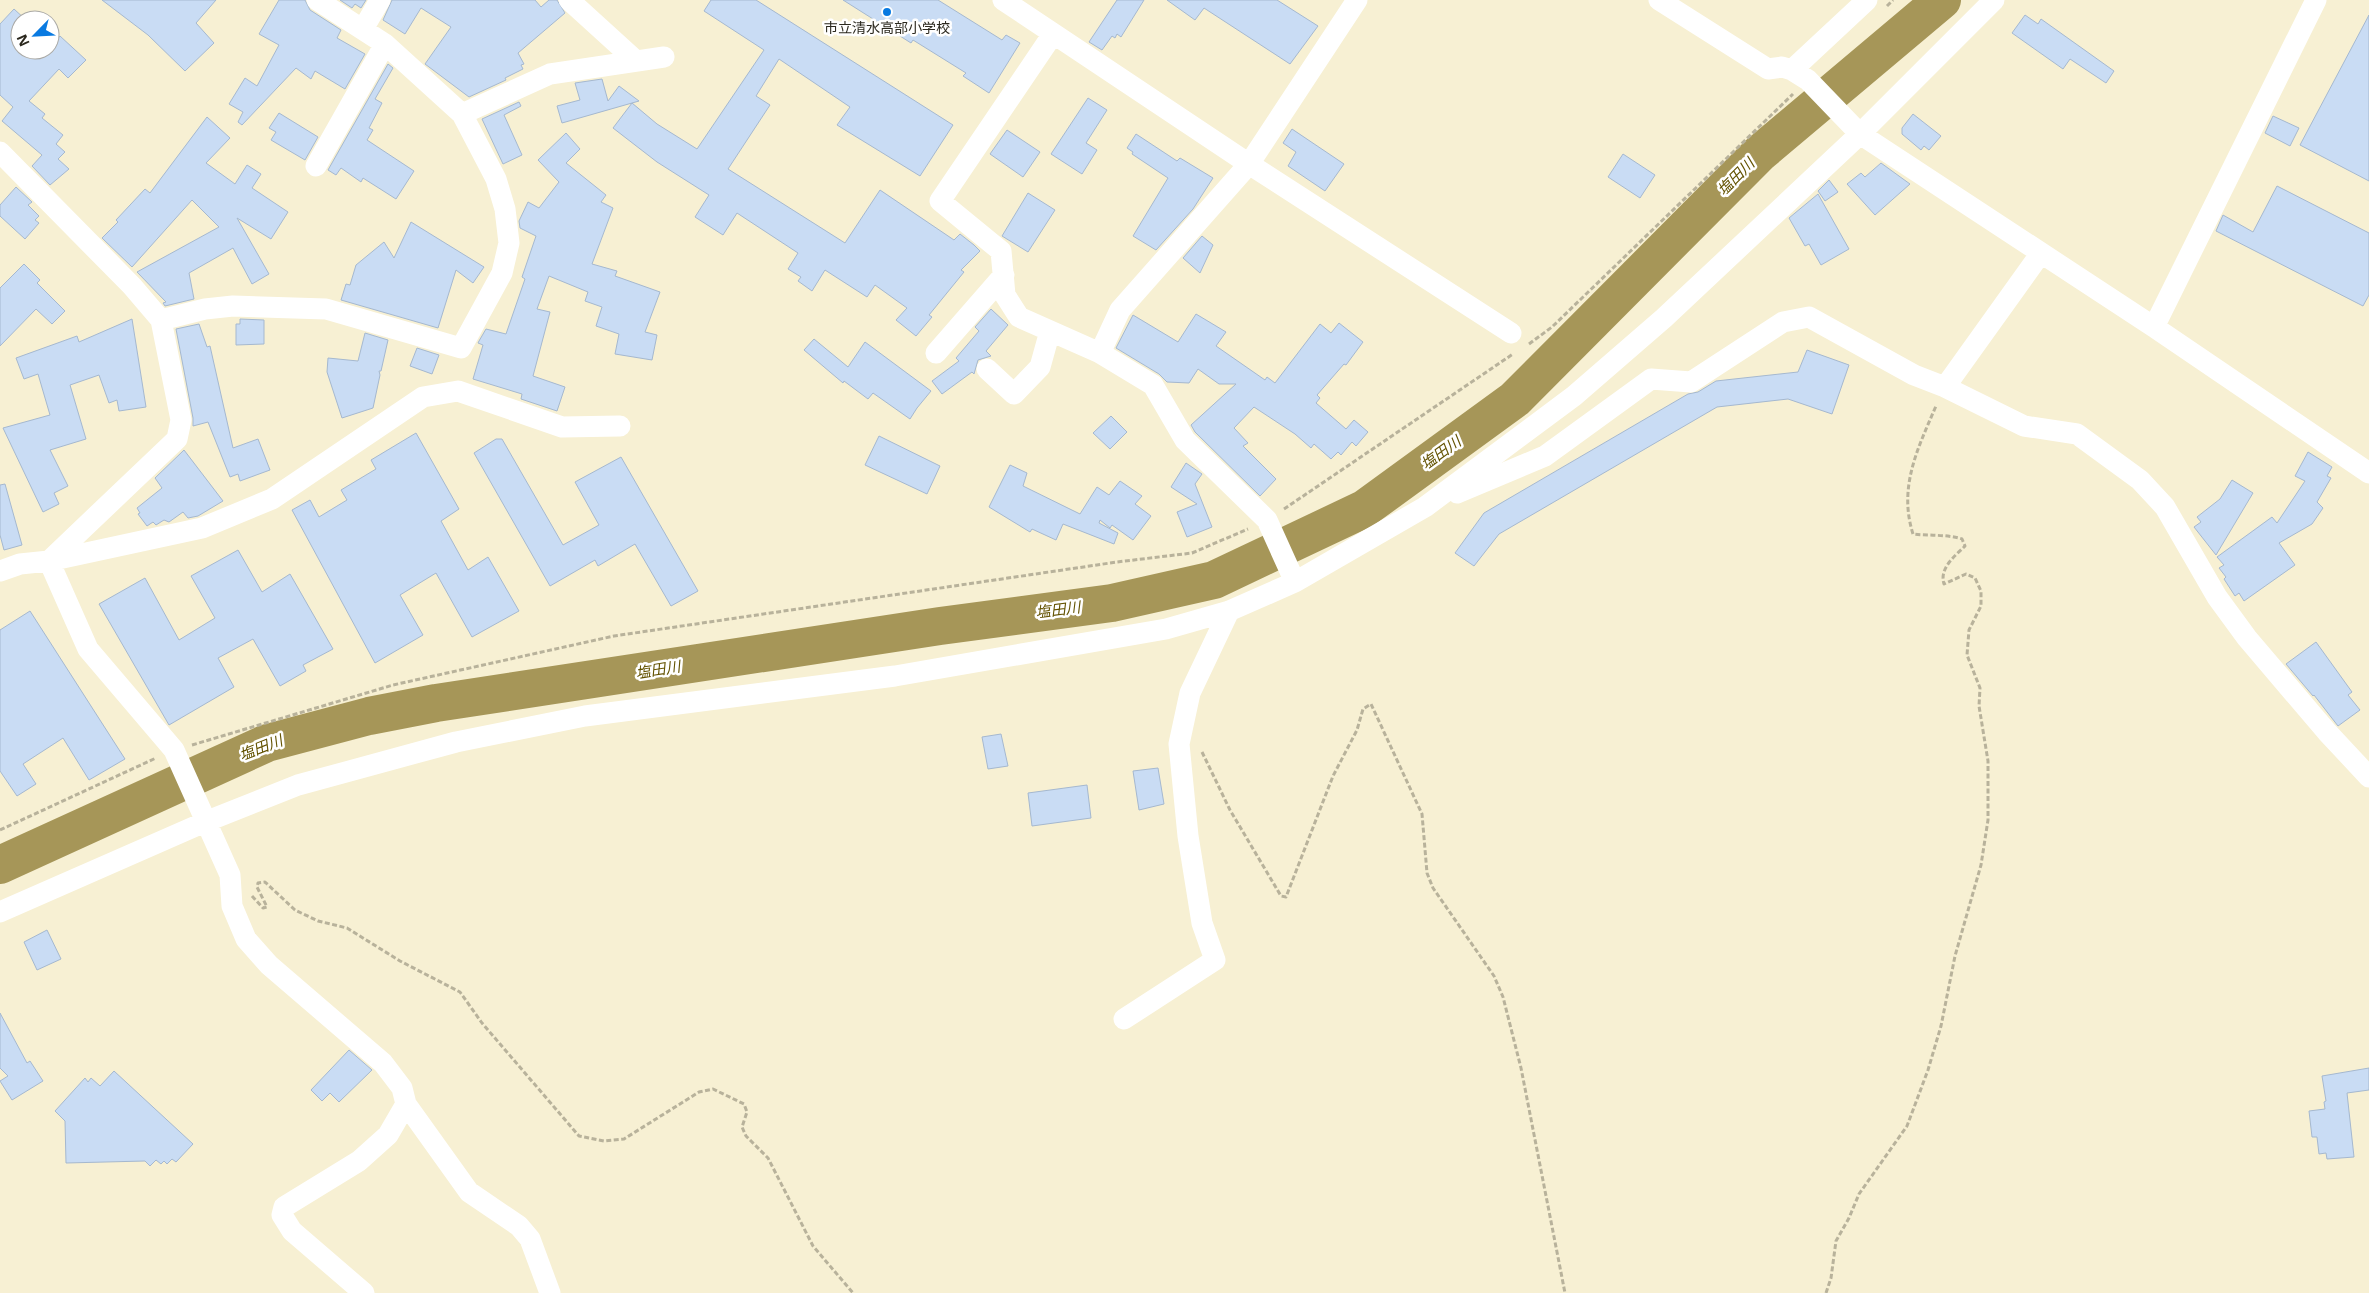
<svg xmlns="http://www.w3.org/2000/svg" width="2369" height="1293" viewBox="0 0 2369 1293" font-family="'Open Sans','Noto Sans JP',sans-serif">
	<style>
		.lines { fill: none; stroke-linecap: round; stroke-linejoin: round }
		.river { stroke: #a69658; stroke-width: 38 }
		.building { fill: #c9dcf4; stroke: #a5b8cf }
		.path { stroke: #b8b29b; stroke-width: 3; stroke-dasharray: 5 2.5; stroke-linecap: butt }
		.minor { stroke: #fff; stroke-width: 21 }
		.poi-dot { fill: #097ae1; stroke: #fff; stroke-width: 2 }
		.labels { text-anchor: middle; stroke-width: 5; stroke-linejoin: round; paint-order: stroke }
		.poi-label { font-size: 14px; fill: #2b281e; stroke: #fff }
		.water-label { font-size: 15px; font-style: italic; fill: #635200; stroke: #fff }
	</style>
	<rect width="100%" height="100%" fill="#f7f0d3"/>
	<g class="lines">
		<path class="river" d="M0,865L267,743L369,716L436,703L940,626L1112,603L1214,580L1364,509L1515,399L1759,154L1942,0"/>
	</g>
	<path class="building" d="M102,0H216L196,23L214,43L185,71L148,35Z
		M279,0H305L310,10L341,30L337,38L365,54L345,89L315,71L311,79L296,68L242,125L238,122L243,112L229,104L245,78L257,86L279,45L259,34Z
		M340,0H366L361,8L355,4L352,8Z
		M392,0H535L541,7L549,0H557L565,13L518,53L524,64L521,65L523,69L505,78L506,80L469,97L425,64L451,27L421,8L405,34L383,20Z
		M711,0H756L953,125L920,176L837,125L850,107L779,59L756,96L770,105L728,169L845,243L880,190L954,240L960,234L974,245L980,251L961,270L964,272L929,315L932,317L916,336L896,320L907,308L875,285L867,297L825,270L812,291L798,281L801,277L788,269L798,253L737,213L723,235L695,217L709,195L657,162L613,128L632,103L657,124L697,149L764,50L704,11Z
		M843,0H938L1002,40L1006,35L1020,43L989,93L963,76L966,73L913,40L911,43Z
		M1117,0H1144L1121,37L1117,34L1115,38L1112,36L1102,50L1089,42Z
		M1167,0H1277L1318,26L1290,64L1204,8L1195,20Z
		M14,9L26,20H20V50H50V42L52,45L60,36L86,60L68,78L59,69L29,101L45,114L42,118L63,135L56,144L65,152L58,159L69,169L50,185L32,166L42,155L2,121L13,107L0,95V24Z
		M2025,15L2038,24L2041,19L2114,71L2106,83L2070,59L2063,69L2012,33Z
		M2369,15V181L2300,145Z
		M388,64L393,68L375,99L382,103L369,128L373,130L367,140L414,171L396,199L363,178L361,182L341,168L336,175L328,170Z
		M602,79L608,101L619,86L639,101L562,123L557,106L580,100L575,83Z
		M1088,98L1107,110L1086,143L1097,150L1082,174L1051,154Z
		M519,102L521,106L504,115L522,155L503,164L482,119Z
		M279,113L318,137L305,160L271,140L276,132L269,128Z
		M1913,114L1941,136L1929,150L1924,146L1921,150L1902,134V128Z
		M2273,116L2299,128L2290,146L2265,133Z
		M207,117L230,138L206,163L235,184L247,165L261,174L252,188L288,212L271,239L237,218L269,274L252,284L233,248L189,273L194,299L165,306L163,303L166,302L137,272L219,227L192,200L132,267L102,238L118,222L116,220L145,189L150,193Z
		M1292,129L1344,164L1325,191L1288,166L1296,152L1283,143Z
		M1007,130L1040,152L1023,177L990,154Z
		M566,133L580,149L566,163L606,195L601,202L613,208L592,264L617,271L615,276L660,292L645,332L657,335L652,360L615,354L619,334L596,326L602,307L585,301L588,292L549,276L537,309L550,312L533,376L565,387L557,411L521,399L522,394L473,379L483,345L478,343L479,341L486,329L506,334L525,279L522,277L536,236L520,228L519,221L528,202L539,208L559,182L538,160Z
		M1136,134L1177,161L1180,158L1213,178L1193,209L1156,250L1133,236L1168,178L1132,154L1133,152L1127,148Z
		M1623,154L1655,175L1640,198L1608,177Z
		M1881,163L1910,184L1875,215L1847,184L1861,173L1865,177Z
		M1829,180L1838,192L1825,201L1818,191Z
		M2277,186L2369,233V295L2363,306L2216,231L2223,215L2253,232Z
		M16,187L32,202L28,205L39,216L35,220L39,223L25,239L0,216V205Z
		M1028,193L1055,210L1028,252L1002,236Z
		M1818,194L1849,249L1821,265L1809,244L1805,246L1789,218Z
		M411,222L484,267L473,283L456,270L438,328L341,300L346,284L350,285L356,265L384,242L394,258Z
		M1202,236L1213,245L1200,273L1183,258Z
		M24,264L40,280L37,283L65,311L52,324L36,309L0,346V288Z
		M991,309L1008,325L986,351L991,356L978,360L974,374L972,372L942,394L932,381L959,361L956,358L979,331L975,327Z
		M1196,314L1226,332L1216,346L1265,380L1267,377L1275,383L1320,324L1331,333L1339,323L1363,342L1346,365L1344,364L1317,395L1320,398L1316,403L1346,429L1354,420L1368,432L1356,446L1352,442L1341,455L1338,452L1331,459L1314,444L1311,448L1295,434L1254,407L1234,428L1248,443L1243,446L1276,479L1260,496L1195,432L1191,425L1236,384H1219L1198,369L1189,383L1167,382L1159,374L1116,348L1133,315L1178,342Z
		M132,319L146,407L119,411L117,400L109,403L99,375L70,385L86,439L50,450L68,486L54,493L59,504L43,512L3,428L50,415L38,374L24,379L16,358L77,336L79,342Z
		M240,319L264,320V344L236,345V324H240Z
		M199,324L207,347L210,346L233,448L258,439L270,470L240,481L238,474L230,477L208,422L193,426V418L176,329Z
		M365,333L388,340L381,371H379L380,375L373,408L342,418L327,372L328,358L358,361Z
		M814,339L848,367L865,342L931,391L917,408L910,419L873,393L868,399L844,381L843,383L804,350Z
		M417,348L439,355L432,374L410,366Z
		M1807,350L1849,365L1832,414L1788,399L1717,407L1499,534L1474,566L1455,553L1484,513L1688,394L1698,392L1716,381L1798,372Z
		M1111,416L1127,432L1110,449L1093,433Z
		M416,433L459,509L441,521L468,570L488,557L519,611L472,637L436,573L400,595L423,635L375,663L292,510L310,500L319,517L347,500L341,490L376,469L371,460Z
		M879,436L940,466L927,494L865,465Z
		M496,439H502L563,545L599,525L575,482L621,457L698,591L671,606L635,544L598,566L595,560L550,586L474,453Z
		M184,450L223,501L198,516L188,518L183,512L169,522L164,520L156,525L153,522L147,526L138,514L140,513L137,508L162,488L155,478Z
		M2308,452L2332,467L2327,476L2331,478L2317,502L2323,508L2312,524L2279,543L2295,565L2244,601L2239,593L2235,596L2224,579L2226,577L2219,568L2224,565L2217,557L2272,517L2277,523L2305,481L2295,476Z
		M1186,463L1202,474L1195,484L1212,527L1187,537L1177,512L1197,504L1171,487Z
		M1010,465L1027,473L1023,486L1080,514L1097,487L1109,495L1120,481L1142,496L1135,504L1151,516L1133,540L1112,525L1110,528L1100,520L1099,523L1118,533L1114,544L1063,524L1056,540L1032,529L1030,532L989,507Z
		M2232,480L2253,493L2216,555L2194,527L2201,522L2197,517L2220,499Z
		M5,484L22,545L4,550L0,535V485Z
		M238,550L262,592L290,574L333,649L303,665L306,671L280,686L253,639L218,658L234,687L169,725L99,604L145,578L179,640L215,618L191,576Z
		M30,611L125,759L89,780L63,738L23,764L36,784L17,796L0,771V630Z
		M2316,642L2352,692L2348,695L2360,710L2338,726L2314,695L2313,696L2286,664Z
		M1001,734L1008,766L988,769L982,737Z
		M1158,768L1164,804L1139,810L1133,771Z
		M1087,785L1091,818L1032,826L1028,793Z
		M47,930L61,959L37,970L24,942Z
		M0,1013L27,1063L30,1061L43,1081L12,1100L0,1081L8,1076L0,1068Z
		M349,1050L372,1070L339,1102L330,1093L322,1101L311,1090Z
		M2369,1068V1090L2347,1093L2354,1157L2327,1159L2326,1153L2319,1154L2317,1137H2312L2309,1111L2325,1109L2324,1102L2326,1101L2322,1076Z
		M114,1071L193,1144L176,1162L172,1159L167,1164L164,1161L161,1164L156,1160L150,1166L145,1161L66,1163L65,1121L55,1111L85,1078L88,1082L91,1078L100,1086Z"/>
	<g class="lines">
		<path class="path" d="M1887,6L1893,0
			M1529,344L1552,327L1793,94
			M1284,509L1513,354
			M192,745L393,685L614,636L1117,562L1192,553L1248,529
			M1202,752L1230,810L1281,896L1286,897L1333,776L1357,730L1363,709L1371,704L1422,814L1427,873L1433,888L1494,976L1503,997L1521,1068L1565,1293
			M0,830L156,758
			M252,896L263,908L267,907L257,887L258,883L265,882L295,910L318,921L347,928L400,961L460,992L482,1023L579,1136L604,1141L624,1139L699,1092L713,1089L744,1104L747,1112L742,1127L746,1136L768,1158L813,1246L853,1293
			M1826,1293L1831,1278L1836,1241L1849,1218L1859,1194L1907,1126L1928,1070L1941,1026L1955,956L1981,865L1988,820V761L1979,706L1980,688L1967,655L1969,630L1981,606V591L1975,578L1966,574L1944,584C1939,568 1955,556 1965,546L1962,539C1947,534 1929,536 1913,534C1898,487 1918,448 1936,406"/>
		<path class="minor" d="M569,0L635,60
			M1003,0L1249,164L1511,333
			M1659,0L1768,69L1782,67L1792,70L1867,0
			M363,29L380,0
			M1053,34L940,201L1001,251L1005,295L1019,317L1100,353
			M1792,70L1808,80L1860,134L2154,327L2369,473
			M462,114L550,74L664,57
			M0,152L132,286L161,320L181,420L177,439L49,561
			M316,166L385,44
			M161,320L205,309L233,306L326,309L461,348L502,273L509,243L505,209L496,179L462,114L385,44L317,0
			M2154,327L2316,0
			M936,353L1004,275
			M987,369L1014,394L1040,367L1050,331
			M1945,387L2024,426L2077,434L2140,480L2165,507L2217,597L2247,638L2327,732L2369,777
			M1457,493L1545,456L1651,379L1691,382L1783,322L1809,317L1914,375L1945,387L2041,253
			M49,561L88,649L174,750L230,875L232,906L246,939L269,965L383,1063L402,1088L406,1104L388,1135L359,1161L284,1207L282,1215L292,1231L364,1293
			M0,571L20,564L49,561L202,528L272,499L423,397L458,391L562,427L620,426
			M1295,582L1267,520L1185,440L1153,385L1100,353L1120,310L1249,164L1357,0
			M0,912L205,822L298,785L456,742L585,716L895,676L1166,629L1229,611L1295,582L1425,507L1574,396L1664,318L1860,134L1994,0
			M1124,1019L1215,960L1202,923L1188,836L1179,744L1190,693L1229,611
			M406,1104L469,1192L519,1226L530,1239L550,1293"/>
	</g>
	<circle class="poi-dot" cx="887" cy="12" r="5"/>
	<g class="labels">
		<g class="poi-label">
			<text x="887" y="33">市立清水高部小学校</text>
		</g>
		<g class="water-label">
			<text transform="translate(1736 177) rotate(-45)" y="5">塩田川</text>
			<text transform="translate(1441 453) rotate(-36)" y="5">塩田川</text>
			<text transform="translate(1058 610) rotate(-7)" y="5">塩田川</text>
			<text transform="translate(658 670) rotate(-9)" y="5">塩田川</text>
			<text transform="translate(261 748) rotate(-21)" y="5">塩田川</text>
		</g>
	</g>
	<g transform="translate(35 35) rotate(246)"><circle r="24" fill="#ffffff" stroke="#aaa9a5"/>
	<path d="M0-4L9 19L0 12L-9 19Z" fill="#097ae1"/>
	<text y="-8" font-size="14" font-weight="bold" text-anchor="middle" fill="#2b281e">N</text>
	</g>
</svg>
